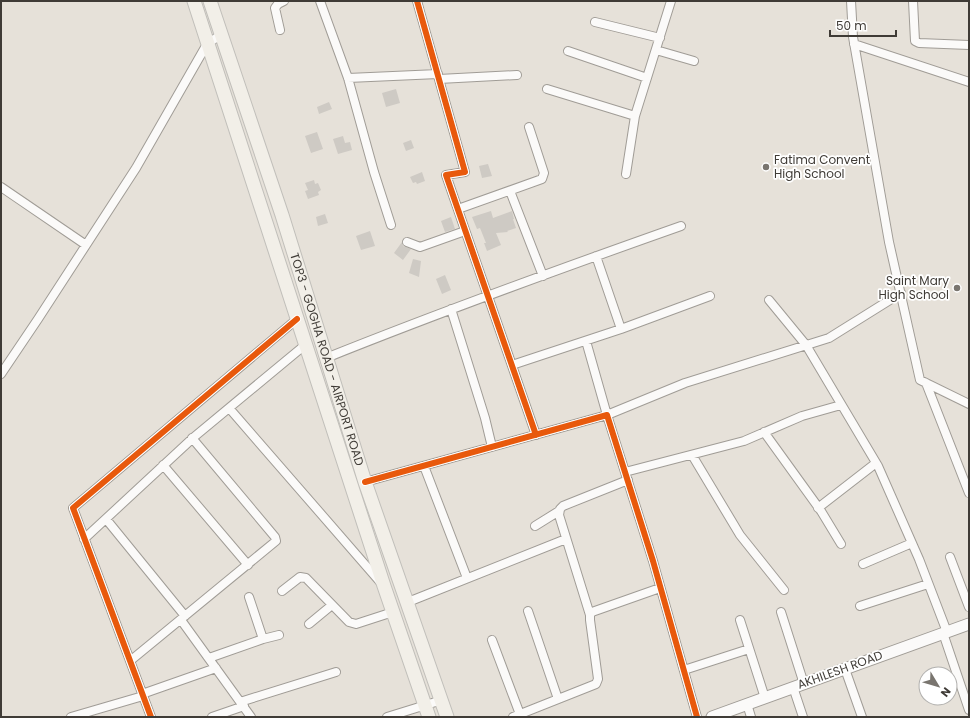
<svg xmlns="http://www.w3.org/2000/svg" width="970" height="718" viewBox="0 0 970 718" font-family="Poppins,sans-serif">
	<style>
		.building { fill: #cecac4 }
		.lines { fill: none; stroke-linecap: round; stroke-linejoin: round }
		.street-casing { stroke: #a09c96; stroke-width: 10 }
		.secondary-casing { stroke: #a09c96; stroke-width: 13 }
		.primary-casing { stroke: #c1bfba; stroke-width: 15 }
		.street { stroke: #fbfaf9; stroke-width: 8 }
		.secondary { stroke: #fbfaf9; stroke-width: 11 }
		.primary { stroke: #f2efe8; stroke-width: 13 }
		.cycleway-casing { stroke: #fff; stroke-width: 8 }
		.cycleway { stroke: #e8590c; stroke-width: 6 }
		.poi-dot { fill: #79756f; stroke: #fff; stroke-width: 1.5 }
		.labels { text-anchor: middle; stroke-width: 3.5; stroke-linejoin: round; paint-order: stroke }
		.poi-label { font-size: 12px; fill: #3f3b36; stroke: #fff; text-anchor: start }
		.street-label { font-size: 12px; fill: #3f3b36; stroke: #fff }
	</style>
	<rect width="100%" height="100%" fill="#e6e1d9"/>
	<path class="building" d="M396,89L400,103L386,107L382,93Z
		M329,102L332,109L319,114L317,107Z
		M317,132L323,149L311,153L305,136Z
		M343,136L345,143L350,142L352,150L338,154L333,139Z
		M411,140L414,148L406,151L403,143Z
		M488,164L492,176L482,178L479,166Z
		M422,172L425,181L417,184L416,182L413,183L410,177Z
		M314,180L315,184L318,183L321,190L318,192L319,195L308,199L305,191L308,190L305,183Z
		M491,211L493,218L512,211L514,219H513L516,228L507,231L508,232L496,233L501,245L487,251L484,243H486L480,228L477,229L472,217Z
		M325,214L328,223L318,226L316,217Z
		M451,217L455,229L445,232L441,221Z
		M370,231L375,246L361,250L356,236Z
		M402,242L403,246L411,249L403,260L394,253Z
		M413,259L421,261L419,277L409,273Z
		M445,275L451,290L442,294L436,279Z"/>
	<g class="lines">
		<defs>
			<path id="street" d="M320,1L348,78L374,172L391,225
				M417,1L465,172L446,175L536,435
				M851,1L853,37L889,242L920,380L969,404
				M913,1L915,41L919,43L969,45
				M595,22L660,38
				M280,30L275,8L278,4L284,1
				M854,44L969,82
				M656,50L694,61
				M568,51L647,78
				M348,78L438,74
				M439,79L517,75
				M547,89L635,116
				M626,174L635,116L671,1
				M1,187L86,245
				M510,191L543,276
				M458,209L542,179L544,173L529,127
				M407,242L420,247L465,231
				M596,256L621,329
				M769,300L806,345L878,466L919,559L947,632
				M451,309L485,418L492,447
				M586,341L607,415L685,383L829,338L901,293
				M326,358C443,311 562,268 681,226
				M512,365L621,329L710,296
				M1,374L38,319L136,168L207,44L222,34
				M926,383L969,493
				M229,408L381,583
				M764,432L821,511L841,544
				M692,455L740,535L784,590
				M163,465L248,565
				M424,466L467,578
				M625,472L744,441L802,416L841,405
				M365,482L607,415L653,561L697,717
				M818,508L876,463
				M106,519L185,616
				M535,526L559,511
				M84,539L194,437L305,345
				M950,557L969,607
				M863,564L912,543
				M282,591L300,577L306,578L349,622L356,624L393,612
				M249,597L263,639
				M408,602L566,539
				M860,606L928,584
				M528,611L558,699
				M781,612L804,684
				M590,615L559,515L560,509L563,506L628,480
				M181,620L251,717
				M740,620L765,698
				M309,624L332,605
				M943,633L969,710
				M492,640L521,717
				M209,658L263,639L279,635
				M130,661L276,541L275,537L192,438
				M845,669L862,717
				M684,670L749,649
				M793,687L803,717
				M142,694L216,668
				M240,702L336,672
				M747,704L751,717
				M71,717L143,696
				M151,717L73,508L297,319
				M212,717L244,706
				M387,717L442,700
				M513,717L596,684L598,679L590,620V615L592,612L660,588"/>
			<path id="secondary" d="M712,717L969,624"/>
			<g id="primary">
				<path d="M194,1L384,586L429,717"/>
				<path id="s1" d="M210,1L282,215L365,482L447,717"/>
			</g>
		</defs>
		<use href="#street" class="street-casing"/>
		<use href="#secondary" class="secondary-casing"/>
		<use href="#primary" class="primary-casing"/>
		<use href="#street" class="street"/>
		<use href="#secondary" class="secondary"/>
		<use href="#primary" class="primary"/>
		<defs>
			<path id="cycleway" d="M417,1L465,172L446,175L536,435
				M365,482L607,415L653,561L697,717
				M151,717L73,508L297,319"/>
		</defs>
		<use href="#cycleway" class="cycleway-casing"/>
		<use href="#cycleway" class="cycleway"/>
	</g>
	<g class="poi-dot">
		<circle cx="766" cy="167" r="4"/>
		<circle cx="957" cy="288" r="4"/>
	</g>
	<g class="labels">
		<g class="poi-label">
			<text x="774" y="164">Fatima Convent<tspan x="774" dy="14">High School</tspan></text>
			<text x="949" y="285" text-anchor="end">Saint Mary<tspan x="949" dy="14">High School</tspan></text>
		</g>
		<g class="street-label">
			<text dy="4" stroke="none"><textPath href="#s1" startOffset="377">TOP3 - GOGHA ROAD - AIRPORT ROAD</textPath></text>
			<text transform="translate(840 670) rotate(-20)" y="4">AKHILESH ROAD</text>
		</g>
	</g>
	<rect width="970" height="718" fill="none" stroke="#3f3b36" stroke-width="4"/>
	<g transform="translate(938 686) rotate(128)"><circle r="19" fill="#ffffff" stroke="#b2b1af"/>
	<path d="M0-3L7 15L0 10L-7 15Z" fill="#79756f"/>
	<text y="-6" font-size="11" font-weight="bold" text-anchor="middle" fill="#3f3b36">N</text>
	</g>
	<path d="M830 30v6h66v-6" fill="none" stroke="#3f3b36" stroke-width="2"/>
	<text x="836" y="30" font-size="12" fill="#3f3b36" stroke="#ffffff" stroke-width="3" paint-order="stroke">50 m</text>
</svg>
